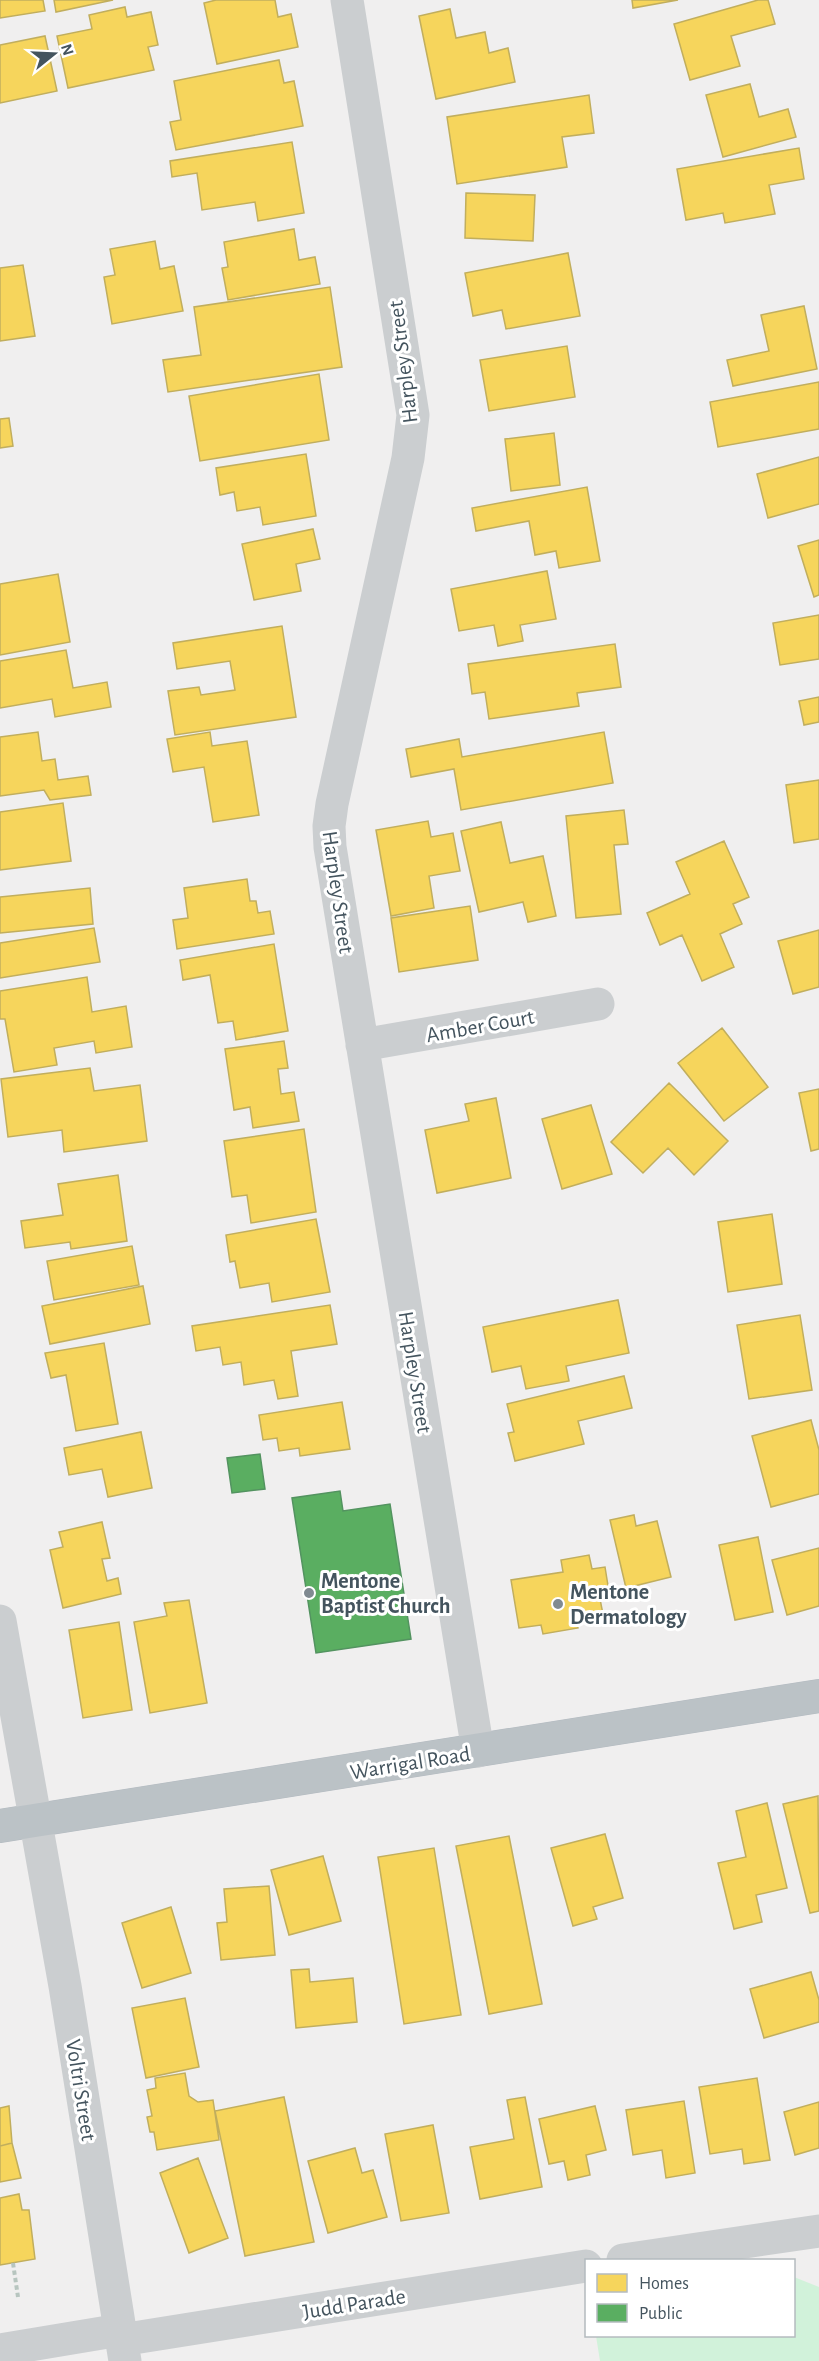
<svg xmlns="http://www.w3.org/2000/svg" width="819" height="2361" viewBox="0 0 819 2361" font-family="'Alegreya Sans',sans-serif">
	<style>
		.green { fill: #d1f2da }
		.homes { fill: #f6d55c; stroke: #c1ae5d; stroke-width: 1.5 }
		.public { fill: #5aae61; stroke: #539360; stroke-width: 1.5 }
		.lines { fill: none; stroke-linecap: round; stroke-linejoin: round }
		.highway-casing { stroke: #b3bac0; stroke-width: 34 }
		.path { stroke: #b7c5bf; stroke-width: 4; stroke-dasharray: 4.5 3; stroke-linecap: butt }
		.minor { stroke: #cbced0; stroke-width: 33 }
		.highway { stroke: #bbc2c6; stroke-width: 33 }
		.poi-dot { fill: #808a91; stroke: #fff; stroke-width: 2 }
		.labels { text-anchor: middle; stroke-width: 6; stroke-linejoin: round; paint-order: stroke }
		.street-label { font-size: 22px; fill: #44545e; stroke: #fff }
		.poi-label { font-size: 22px; font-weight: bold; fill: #44545e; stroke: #fff; text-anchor: start }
	</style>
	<rect width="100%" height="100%" fill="#f0efef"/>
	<path class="green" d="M794,2277L819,2287V2361H600L596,2336H794Z"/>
	<path class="homes" d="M0,0H43L45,11L0,18Z
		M54,0H113L56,12Z
		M216,0H275L278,17L291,14L298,47L217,64L204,3Z
		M632,0H678L633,8Z
		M758,0H768L775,24L731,36L740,66L690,80L674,24Z
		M125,7L127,17L151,12L158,45L148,47L154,70L68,88L57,36L92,29L89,15Z
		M450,9L456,38L485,32L489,53L508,48L515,82L436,99L419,16Z
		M45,36L57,91L0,103V45Z
		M279,60L284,83L294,81L303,126L176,150L170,122L181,120L174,81Z
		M750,84L759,117L788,109L796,137L723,157L706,95Z
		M589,95L594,133L562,137L567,167L457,184L447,117Z
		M292,142L304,213L258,221L255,202L202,210L197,173L172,177L170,161Z
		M799,148L804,179L769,185L775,214L725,223L723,213L686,220L677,169Z
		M466,193L535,195L533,241L465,238Z
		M294,229L299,260L315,257L320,284L228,300L222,268L228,267L224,242Z
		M155,241L160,269L174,266L183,311L112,324L104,277L115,275L110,249Z
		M568,253L580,316L506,329L502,310L473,316L465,273Z
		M23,265L35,336L0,341V268Z
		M330,287L342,367L168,392L163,360L201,355L194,307Z
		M804,306L817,369L733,386L727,360L769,351L761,315Z
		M567,346L575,397L489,411L480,360Z
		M319,374L329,440L200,461L189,396Z
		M819,382V429L718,447L710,402Z
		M9,418L13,446L0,448V419Z
		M554,433L560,485L511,491L505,439Z
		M306,454L316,516L263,525L260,507L237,511L234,492L220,495L216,468Z
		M819,457V504L768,518L757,474Z
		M587,487L600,561L559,568L556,551L535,555L529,521L476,531L472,508Z
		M313,529L320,559L296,564L301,591L254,600L242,544Z
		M819,540V595L814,597L798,546Z
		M547,571L556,619L520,625L523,641L498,646L494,625L459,631L451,589Z
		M58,574L70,642L0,655V584Z
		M819,615V659L780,665L773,623Z
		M282,626L296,717L175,735L168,691L199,687L201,695L235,690L230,661L177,669L173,643Z
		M615,644L621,687L577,693L579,706L489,719L485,692L472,694L468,664Z
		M66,650L73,688L107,682L111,707L55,717L52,699L0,708V661Z
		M819,697V722L804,725L799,701Z
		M38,732L42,761L55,759L58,780L88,776L91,795L50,800L44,790L0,796V737Z
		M210,732L212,746L247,741L259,815L213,822L204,767L173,772L167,739Z
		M604,732L613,783L461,810L454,769L411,777L406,749L459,739L462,757Z
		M819,780V839L794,843L786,785Z
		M63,803L71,861L0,870V812Z
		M624,810L628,844L614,845L621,914L576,918L566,816Z
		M428,821L431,837L453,833L460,871L429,876L434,908L391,916L376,830Z
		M501,822L510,863L543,856L556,916L528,922L523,902L479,912L461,831Z
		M724,841L749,897L733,904L742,924L720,934L734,967L702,981L682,935L660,945L647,913L690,894L676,862Z
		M247,879L250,901H256L258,913L270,911L274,934L177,949L173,920L188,918L184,888Z
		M90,888L93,924L0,933V897Z
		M470,906L478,960L399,972L391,918Z
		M94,928L100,962L0,978V943Z
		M819,930V987L793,994L778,941Z
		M274,944L288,1031L236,1040L233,1021L218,1023L210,975L183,980L180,960Z
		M87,977L92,1012L126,1006L132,1047L96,1053L94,1041L54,1048L57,1065L14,1072L5,1019H0V991Z
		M722,1028L768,1087L724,1121L678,1063Z
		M284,1041L288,1068L278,1069L281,1094L294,1092L299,1121L253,1128L250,1107L234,1110L225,1049Z
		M90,1068L94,1091L140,1085L147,1141L64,1152L62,1130L8,1137L1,1079Z
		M669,1083L728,1141L694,1175L668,1148L643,1173L611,1142Z
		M819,1089V1149L811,1151L799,1093Z
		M496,1098L511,1178L437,1193L425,1130L469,1121L465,1104Z
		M591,1105L612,1174L562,1189L542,1119Z
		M304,1129L316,1212L251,1223L247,1195L232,1197L224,1141Z
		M118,1175L127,1241L71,1249L70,1242L25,1248L21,1221L63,1215L58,1184Z
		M772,1214L782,1284L728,1292L718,1222Z
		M316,1219L330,1292L272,1302L269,1283L240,1288L235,1261L230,1262L226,1235Z
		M132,1246L139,1285L54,1300L47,1261Z
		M143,1286L150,1324L50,1344L42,1306Z
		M618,1300L629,1353L566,1366L569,1381L526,1389L521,1366L492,1372L483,1327Z
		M330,1305L337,1344L291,1351L298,1396L278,1399L274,1380L244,1385L241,1362L223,1365L220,1347L196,1351L192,1326Z
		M800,1315L812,1390L749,1399L737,1325Z
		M104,1343L118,1424L76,1431L66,1375L51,1378L45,1353Z
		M624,1376L632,1408L578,1421L584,1444L515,1461L508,1433L514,1432L507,1404Z
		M342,1402L350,1449L300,1456L299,1448L279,1451L277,1438L263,1440L259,1415Z
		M811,1420L819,1450V1494L771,1507L752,1436Z
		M141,1432L152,1488L108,1497L102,1469L69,1475L64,1448Z
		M634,1515L636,1526L657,1521L671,1577L626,1588L610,1520Z
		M102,1522L110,1558L102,1559L107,1581L118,1578L121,1594L63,1608L50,1550L63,1547L59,1532Z
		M758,1537L773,1612L735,1620L719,1545Z
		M819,1548V1606L787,1615L772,1560Z
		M589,1555L592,1569L605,1567L609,1592L599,1594L603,1614L576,1618L578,1628L543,1634L541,1625L519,1628L511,1580L563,1572L561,1560Z
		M189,1600L207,1703L150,1713L134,1622L167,1616L164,1603Z
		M119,1622L132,1710L83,1718L69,1630Z
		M818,1796L819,1911L810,1913L783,1804Z
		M767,1803L787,1888L756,1895L762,1922L734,1929L718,1863L746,1857L736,1811Z
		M605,1834L623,1898L593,1907L597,1919L573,1926L551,1848Z
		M509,1836L542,2004L489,2014L456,1846Z
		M434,1848L461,2015L404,2024L378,1857Z
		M323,1856L341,1921L289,1935L271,1870Z
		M269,1886L275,1955L221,1960L217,1923L227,1922L224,1889Z
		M171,1907L191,1973L142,1988L122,1923Z
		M309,1969L310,1982L353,1978L357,2022L296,2028L291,1970Z
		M811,1972L819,2000V2022L764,2038L750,1989Z
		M185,1998L199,2067L146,2078L132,2008Z
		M185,2073L189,2096L198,2102L213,2100L219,2140L157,2150L154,2132H150L147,2117L152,2116L147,2090L156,2088L155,2078Z
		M757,2078L770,2160L744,2164L742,2149L710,2154L699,2087Z
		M284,2097L314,2242L245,2256L215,2111Z
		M525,2097L542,2187L480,2199L470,2147L514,2139L507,2100Z
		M684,2101L695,2173L666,2178L662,2150L633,2155L626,2110Z
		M819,2102V2148L795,2155L784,2112Z
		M9,2106L12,2143L0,2146V2108Z
		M595,2106L606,2150L586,2155L590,2175L568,2180L564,2161L549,2164L539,2119Z
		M433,2125L449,2213L401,2221L385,2134Z
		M12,2143L21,2178L0,2182V2146Z
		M355,2148L362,2173L373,2170L387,2217L328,2233L308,2161Z
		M198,2158L228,2238L189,2253L160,2173Z
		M19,2194L22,2210H29L35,2259L0,2265V2198Z"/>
	<path class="public" d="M260,1454L265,1489L232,1493L227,1458Z
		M340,1491L343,1511L390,1504L411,1639L316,1653L292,1498Z"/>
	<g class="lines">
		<defs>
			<path id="highway" d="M0,1826L819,1696"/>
		</defs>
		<use href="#highway" class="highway-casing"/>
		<path class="path" d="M13,2263L18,2297"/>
		<path class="minor" d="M347,0L413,415L408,458L332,804L329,826L330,847L478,1751
			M362,1045L598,1004
			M0,1621L65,1986L125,2361
			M623,2260L819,2231
			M121,2340L586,2266
			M0,2350L120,2330"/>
		<use href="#highway" class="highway"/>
	</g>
	<g class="poi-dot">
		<circle cx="309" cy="1593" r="6"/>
		<circle cx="558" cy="1604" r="6"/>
	</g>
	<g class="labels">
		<g class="street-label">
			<text transform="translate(402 362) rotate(-97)" y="8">Harpley Street</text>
			<text transform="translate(339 892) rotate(82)" y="8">Harpley Street</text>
			<text transform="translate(480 1025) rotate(-10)" y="8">Amber Court</text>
			<text transform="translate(416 1372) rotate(81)" y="8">Harpley Street</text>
			<text transform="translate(410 1762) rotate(-9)" y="8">Warrigal Road</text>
			<text transform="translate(82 2090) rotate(81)" y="8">Voltri Street</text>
			<text transform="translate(354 2303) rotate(-9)" y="8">Judd Parade</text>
		</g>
		<g class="poi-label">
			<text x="321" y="1588">Mentone<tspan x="321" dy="25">Baptist Church</tspan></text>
			<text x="570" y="1599">Mentone<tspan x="570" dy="25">Dermatology</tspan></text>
		</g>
	</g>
	<rect x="585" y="2259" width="210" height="78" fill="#ffffff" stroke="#b4bbbf" stroke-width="1.5"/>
	<rect x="597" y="2274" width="30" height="18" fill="#f6d55c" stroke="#b4bbbf" stroke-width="1.5"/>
	<text x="639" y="2289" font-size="18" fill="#44545e">Homes</text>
	<rect x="597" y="2304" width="30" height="18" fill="#5aae61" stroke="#b4bbbf" stroke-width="1.5"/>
	<text x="639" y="2319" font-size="18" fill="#44545e">Public</text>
	<g transform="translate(54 54) rotate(72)" stroke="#ffffff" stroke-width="4.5" paint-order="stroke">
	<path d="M0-4.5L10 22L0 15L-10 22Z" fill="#44545e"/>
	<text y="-9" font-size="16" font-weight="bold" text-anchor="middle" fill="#44545e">N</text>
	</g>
</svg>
